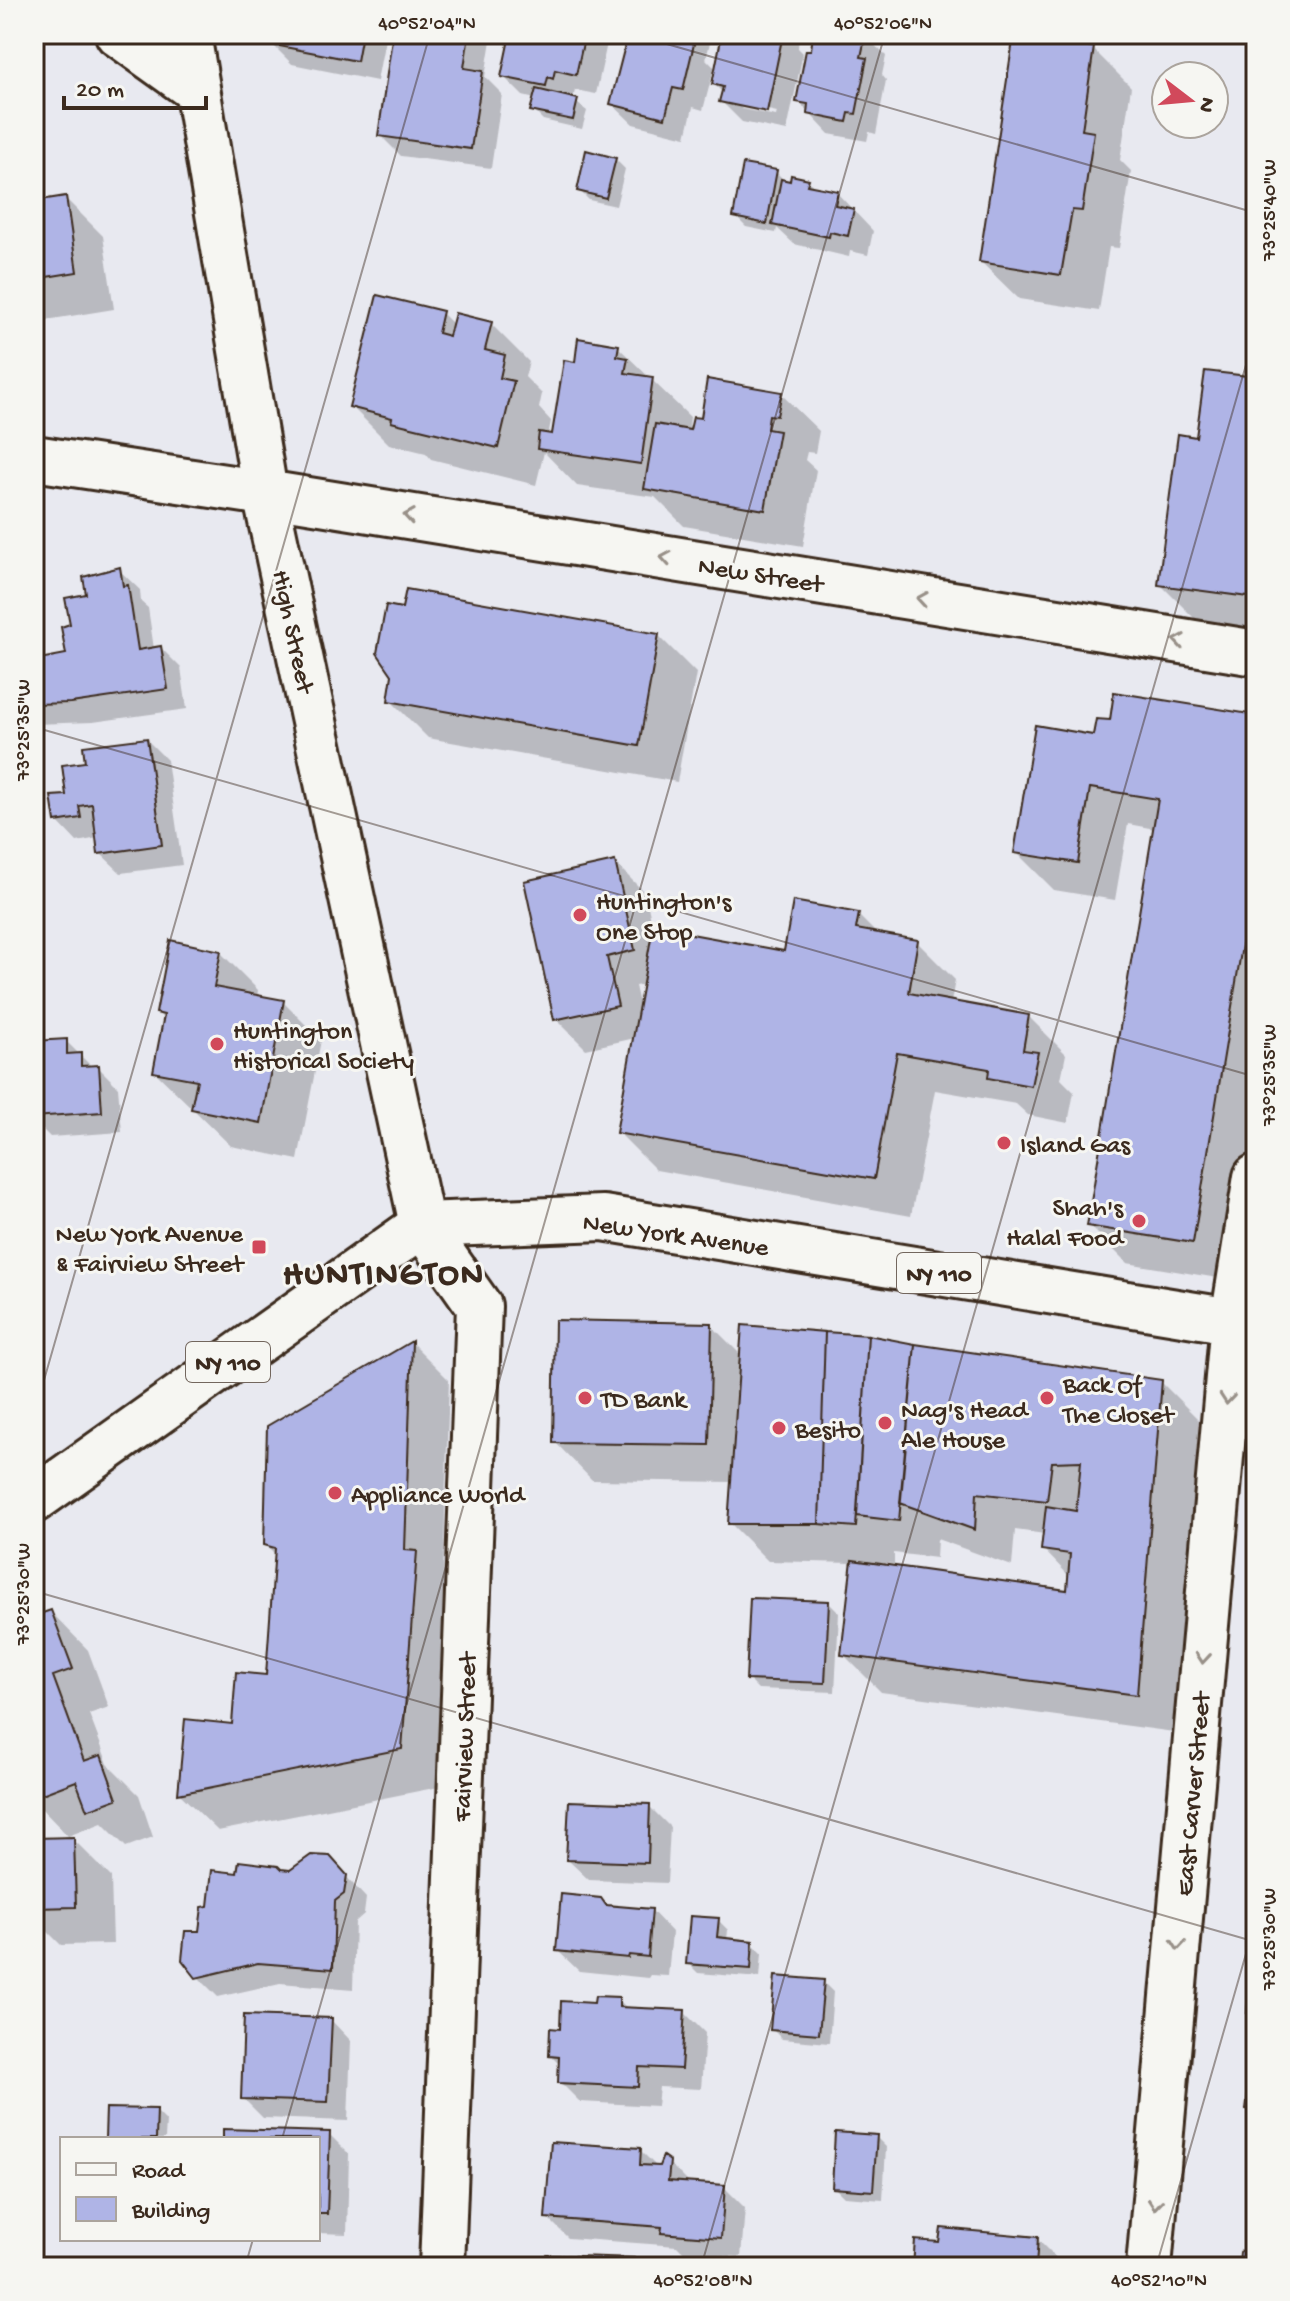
<svg xmlns="http://www.w3.org/2000/svg" width="1290" height="2301" viewBox="0 0 1290 2301" font-family="'Gochi Hand',sans-serif">
	<style>
		.shadow { fill: #0003; fill-rule: evenodd }
		.building { fill: #afb4e6; stroke: #3b2a1e; stroke-width: 2 }
		.lines { fill: none; stroke-linecap: round; stroke-linejoin: round }
		.street-casing { stroke: #3b2a1e; stroke-width: 50 }
		.secondary-casing { stroke: #3b2a1e; stroke-width: 50 }
		.primary-casing { stroke: #3b2a1e; stroke-width: 50 }
		.street { stroke: #f6f6f2; stroke-width: 44 }
		.secondary { stroke: #f6f6f2; stroke-width: 44 }
		.primary { stroke: #f6f6f2; stroke-width: 44 }
		.oneway { stroke: #989088 }
		.ticks { fill: none; stroke: #3b2a1e; stroke-width: 2; stroke-opacity: 0.45 }
		.poi-dot { fill: #d1495b; stroke: #f6f6f2; stroke-width: 3 }
		.labels { text-anchor: middle; stroke-width: 6; stroke-linejoin: round; paint-order: stroke }
		.shield { fill: #f6f6f2; stroke: #73675e; stroke-width: 2 }
		.shield-label { font-size: 24px; font-weight: bold; fill: #3b2a1e }
		.street-label { font-size: 26px; fill: #3b2a1e; stroke: #f6f6f2 }
		.poi-label { font-size: 26px; fill: #3b2a1e; stroke: #f6f6f2; text-anchor: start }
		.district-label { font-size: 34px; font-weight: bold; letter-spacing: 2px; fill: #3b2a1e; stroke: #f6f6f2 }
		.neatline { fill: none; stroke: #3b2a1e; stroke-width: 3 }
		.ticks-label { font-size: 20px; text-anchor: middle; fill: #3b2a1e }
	</style>
	<rect width="100%" height="100%" fill="#e8e9f0"/>
	<filter id="ink" filterUnits="userSpaceOnUse"><feTurbulence type="fractalNoise" baseFrequency=".0125" numOctaves="2"/><feDisplacementMap in="SourceGraphic" scale="16" xChannelSelector="R" yChannelSelector="G"/><feConvolveMatrix kernelMatrix="1 2 1 2 8 2 1 2 1" color-interpolation-filters="sRGB"/></filter>
	<g filter="url(#ink)">
		<path class="shadow" d="M273,34H386L377,81L292,64L271,43Z
			M392,34H492L485,77L502,94L491,168L401,156L380,135L394,39Z
			M512,34H609L596,94L575,90L573,100L587,111L582,129L543,120L533,110L535,99L523,96L503,76Z
			M631,34H712L706,59L717,70L724,34H799L798,48L803,53L787,131L742,122L721,101L723,93L714,84L716,73L713,72L703,110L693,107L686,137L633,124L612,104ZM736,103L777,112L776,116L742,109Z
			M815,34L865,36L886,56L882,75L886,80L876,134L869,132L867,141L829,134L798,101Z
			M1016,34H1031L1037,40L1093,49L1131,87L1120,160L1131,171L1119,248L1109,247L1099,311L1019,299L981,262Z
			M615,159L625,169L616,206L589,200L579,190Z
			M776,172L787,183L808,181L817,189L837,193L873,231L868,255L850,251L849,257L794,244L777,228L776,233L746,227L736,217Z
			M65,198L103,236L114,309L34,322V203Z
			M442,313L454,325L491,324L529,362L525,377L542,394L539,408L551,421L548,436L554,437L576,365L618,347L690,417L688,434L781,394L819,431L815,453L807,452L805,460L816,470L803,546L684,526L655,497L577,486L544,452L536,485L431,459L426,453L389,444L352,407Z
			M1256,379V630L1198,622L1160,584L1198,439Z
			M119,570L140,590L141,602L148,608L154,649L161,648L181,668L187,709L93,722L34,724V662L69,656L72,625L88,596Z
			M658,635L696,673L677,782L428,738L390,700Z
			M1256,717V1123L1230,1280L1127,1263L1089,1225L1155,829L1128,824L1115,900L1054,890L1016,852L1095,737Z
			M147,740L167,760L182,865L121,873L100,853L98,838L77,842L57,821L88,763Z
			M615,863L645,893L653,929L786,954L858,915L878,935L917,942L955,980L951,1002L1028,1016L1066,1054L1061,1079L1074,1092L1068,1123L1028,1115L1016,1104L935,1090L911,1216L656,1170L618,1132L635,1038L586,1049L556,1019ZM645,984L640,1008L635,986Z
			M220,952L258,990L257,997L283,1002L321,1040L298,1160L231,1146L155,1072L165,1020L158,1013Z
			M66,1041L92,1067H98L118,1087L122,1132L50,1137L34,1121V1043Z
			M711,1325L742,1356L868,1336L990,1358L1161,1382L1199,1420L1174,1732L881,1692L843,1654L853,1563L768,1561L730,1523L733,1482L592,1480L555,1442ZM1015,1530L1045,1534L1043,1549L1070,1577L1069,1592L880,1566L881,1563L894,1564V1553L936,1558L937,1539L1012,1566Z
			M412,1343L449,1380L443,1579L454,1590L439,1787L218,1831L180,1794L187,1721L234,1726L267,1677L276,1555L266,1545Z
			M829,1603L839,1613L835,1692L758,1689L748,1679Z
			M51,1612L88,1650L109,1707L89,1714L108,1764L139,1795L153,1837L126,1847L102,1823L68,1836L34,1801V1618Z
			M649,1806L670,1827L667,1883L589,1880L568,1860Z
			M73,1839L111,1877L113,1944L61,1945L34,1918V1840Z
			M329,1858L366,1898L364,1914L355,1922L353,1989L280,1983L218,1997L197,1976L201,1933L210,1908L281,1871L290,1872Z
			M607,1907L652,1911L672,1932L668,1976L650,1975L648,1978L579,1971L558,1951Z
			M718,1920L728,1930L727,1940L752,1943L762,1953L760,1978L698,1973L688,1963Z
			M823,1982L833,1992L829,2043L782,2039L772,2029Z
			M618,1999L628,2009L684,2012L705,2033L701,2089L659,2087L657,2106L580,2102L560,2082L561,2066L551,2056L562,2031L596,2005Z
			M331,2020L351,2041L348,2121L263,2118L243,2098Z
			M156,2111L166,2121L165,2139H107Z
			M329,2134L349,2154L347,2234L318,2233V2139H225Z
			M876,2137L886,2147L883,2200L844,2197L834,2187Z
			M640,2150L660,2170L668,2162L689,2183L724,2187L745,2208L741,2257L684,2253L677,2246L568,2238L547,2217Z
			M1037,2239L1058,2260L1057,2267H915L941,2244Z"/>
		<path class="building" d="M271,34H362L357,61L269,44Z
			M389,34H469L464,68L483,71L471,149L378,136L392,39Z
			M510,34H585L576,75L555,70L553,79L548,77L546,86L501,77Z
			M630,34H687L685,42L694,44L683,90L673,88L665,118L610,104L627,38L629,39Z
			M722,34H783L767,112L719,102L723,87L712,84Z
			M813,34H866L861,57L867,58L856,114L849,113L847,122L807,114L808,104L796,102L806,50H811Z
			M1014,34H1031L1030,37L1094,47L1082,130L1094,132L1082,211L1072,210L1061,275L979,262Z
			M536,89L578,99L573,120L530,111Z
			M586,150L616,158L606,198L577,191Z
			M743,164L777,170L767,224L733,217Z
			M791,175L809,179L807,185L838,191L835,205L854,209L848,236L830,232L829,237L772,225L781,179L790,181Z
			M66,196L77,272L34,279V201Z
			M377,295L443,311L438,333L449,336L455,313L492,322L485,350L505,355L500,378L514,381L498,448L391,422L392,418L349,407Z
			M578,338L619,345L617,356L628,358L625,373L653,377L641,464L537,449L539,432L552,434L564,360L575,362Z
			M1205,371L1256,377V598L1158,585L1178,434L1196,437Z
			M707,379L782,392L777,416L769,415L767,429L779,431L765,510L644,489L655,424L690,430L693,417L701,418Z
			M120,567L123,586L128,585L138,650L161,646L168,689L71,703L34,704V660L66,654L61,627L70,624L65,598L86,594L83,577Z
			M406,589L659,634L639,746L388,701L392,675L377,653L386,605L402,608Z
			M1114,692L1256,715V782L1251,815L1256,816V861L1193,1243L1087,1226L1158,799L1090,788L1078,863L1014,853L1035,725L1093,735L1096,719L1110,720Z
			M147,738L162,845L98,854L92,804L79,806L81,818L55,822L51,796L66,795L62,765L85,762L83,746Z
			M615,861L635,950L607,957L618,1006L554,1020L524,881Z
			M793,901L859,913L856,929L918,940L909,993L1029,1015L1023,1050L1038,1052L1031,1086L988,1078L989,1069L897,1053L874,1179L616,1133L653,927L784,951Z
			M170,940L221,951L214,987L284,1000L261,1123L191,1109L197,1080L153,1072L164,1015L156,1013Z
			M67,1039V1054L81,1053V1066L99,1065L102,1112L34,1117V1041Z
			M555,1320L712,1323L709,1445L553,1443Z
			M742,1325L825,1332L819,1524H728Z
			M825,1332L868,1335L856,1527L819,1524Z
			M868,1335L915,1344L899,1521L857,1516Z
			M412,1341L405,1550L417,1551L402,1749L178,1794L185,1719L232,1724L236,1672L266,1675L275,1548L264,1545L267,1426Z
			M915,1344L1162,1380L1137,1695L841,1655L852,1560L1067,1590L1070,1554L1041,1550L1046,1506L1076,1511L1081,1461L1052,1462L1047,1501L977,1493L975,1530L900,1503Z
			M750,1598L829,1601L825,1683L746,1680Z
			M51,1610L73,1669L53,1676L84,1761L101,1755L117,1799L87,1810L76,1781L34,1797V1616Z
			M569,1801L650,1804L648,1863L566,1860Z
			M74,1837L76,1907L34,1908V1838Z
			M311,1855L330,1856L347,1875L344,1894L335,1901L333,1969L258,1963L196,1978L182,1960L185,1931H199L202,1907L208,1906L212,1870L237,1873L239,1861L278,1866L281,1869L290,1870Z
			M561,1894L601,1898L606,1905L652,1909L648,1957L629,1955L628,1958L556,1951Z
			M690,1916L719,1918L717,1937L753,1941L751,1969L686,1964Z
			M1256,1919V2014L1247,2013L1254,1942L1248,1935L1250,1924Z
			M775,1976L824,1980L819,2034L770,2030Z
			M595,1996L619,1997V2007L685,2010L681,2069L639,2067L638,2087L558,2083L559,2057L549,2056L550,2028L560,2029L561,2001L594,2003Z
			M244,2015L332,2018L328,2102L241,2099Z
			M1252,2064L1256,2065V2110L1246,2109Z
			M106,2108L157,2109L156,2139H105Z
			M223,2129L330,2132L327,2214H318V2139H223Z
			M835,2132L877,2135L873,2191L832,2188Z
			M551,2142L641,2148L640,2165L659,2166L663,2156L670,2161L668,2181L725,2185L721,2238L661,2233L662,2227L545,2218Z
			M941,2228L1038,2237L1036,2267H913L915,2240L939,2242Z
			M1246,2248L1256,2249V2267H1239L1240,2252Z
			M547,2255L634,2258V2267H546Z"/>
		<g class="lines">
			<defs>
				<path id="street" d="M34,458L265,493
					M422,1225L479,1306L442,2267
					M1149,2267L1233,1321L1256,1177"/>
				<path id="secondary" d="M118,34L196,90
					M188,34L265,493L422,1225
					M265,493L1256,653"/>
				<path id="primary" d="M34,1500L422,1225L603,1218L1256,1325"/>
			</defs>
			<use href="#street" class="street-casing"/>
			<use href="#secondary" class="secondary-casing"/>
			<use href="#primary" class="primary-casing"/>
			<use href="#street" class="street"/>
			<use href="#secondary" class="secondary"/>
			<use href="#primary" class="primary"/>
		</g>
		<defs><path id="oneway-chevron" d="M-2-3.5L2.5 0L-2 3.5" fill="none" stroke-width="1.6" stroke-linecap="round" stroke-linejoin="round" transform="scale(2)"/></defs>
		<g class="oneway">
			<use href="#oneway-chevron" transform="translate(409 516) rotate(-171)"/>
			<use href="#oneway-chevron" transform="translate(666 558) rotate(-171)"/>
			<use href="#oneway-chevron" transform="translate(922 599) rotate(-171)"/>
			<use href="#oneway-chevron" transform="translate(1179 641) rotate(-171)"/>
			<use href="#oneway-chevron" transform="translate(1227 1399) rotate(95)"/>
			<use href="#oneway-chevron" transform="translate(1203 1658) rotate(95)"/>
			<use href="#oneway-chevron" transform="translate(1178 1945) rotate(95)"/>
			<use href="#oneway-chevron" transform="translate(1155 2204) rotate(95)"/>
		</g>
	</g>
	<path class="ticks" d="M632,34L1256,213M34,727L1256,1077M34,1415L430,34M34,1591L1256,1942M282,2139L885,34M245,2267L253,2239M701,2267L1256,330M1156,2267L1256,1919"/>
	<g class="poi-dot">
		<circle cx="580" cy="915" r="8"/>
		<circle cx="217" cy="1044" r="8"/>
		<circle cx="1004" cy="1143" r="8"/>
		<circle cx="1139" cy="1221" r="8"/>
		<rect x="251" y="1239" width="16" height="16" rx="4"/>
		<circle cx="585" cy="1398" r="8"/>
		<circle cx="1047" cy="1398" r="8"/>
		<circle cx="885" cy="1423" r="8"/>
		<circle cx="779" cy="1428" r="8"/>
		<circle cx="335" cy="1493" r="8"/>
	</g>
	<g class="labels">
		<g class="shield">
			<rect x="897" y="1253" width="84" height="40" rx="6"/>
			<rect x="186" y="1342" width="84" height="40" rx="6"/>
		</g>
		<g class="shield-label">
			<text x="939" y="1281">NY 110</text>
			<text x="228" y="1370">NY 110</text>
		</g>
		<g class="street-label">
			<text transform="translate(761 573) rotate(9)" y="9">New Street</text>
			<text transform="translate(295 631) rotate(78)" y="9">High Street</text>
			<text transform="translate(676 1233) rotate(8)" y="9">New York Avenue</text>
			<text transform="translate(463 1737) rotate(-88)" y="9">Fairview Street</text>
			<text transform="translate(1191 1794) rotate(-85)" y="9">East Carver Street</text>
		</g>
		<g class="poi-label">
			<text x="596" y="909">Huntington's<tspan x="596" dy="30">One Stop</tspan></text>
			<text x="233" y="1038">Huntington<tspan x="233" dy="30">Historical Society</tspan></text>
			<text x="1020" y="1152">Island Gas</text>
			<text x="1123" y="1215" text-anchor="end">Shah's<tspan x="1123" dy="30">Halal Food</tspan></text>
			<text x="243" y="1241" text-anchor="end">New York Avenue<tspan x="243" dy="30">&amp; Fairview Street</tspan></text>
			<text x="1063" y="1392">Back Of<tspan x="1063" dy="30">The Closet</tspan></text>
			<text x="601" y="1407">TD Bank</text>
			<text x="901" y="1417">Nag's Head<tspan x="901" dy="30">Ale House</tspan></text>
			<text x="795" y="1437">Besito</text>
			<text x="351" y="1502">Appliance World</text>
		</g>
		<g class="district-label">
			<text x="384" y="1283">HUNTINGTON</text>
		</g>
	</g>
	<rect width="1290" height="2301" fill="none" stroke="#f6f6f2" stroke-width="88"/>
	<rect x="60" y="2137" width="260" height="104" fill="#f6f6f2" stroke="#aba49d" stroke-width="2"/>
	<rect x="76" y="2163" width="40" height="12" fill="#f6f6f2" stroke="#aba49d" stroke-width="2"/>
	<text x="132" y="2177" font-size="24" fill="#3b2a1e">Road</text>
	<rect x="76" y="2197" width="40" height="24" fill="#afb4e6" stroke="#aba49d" stroke-width="2"/>
	<text x="132" y="2217" font-size="24" fill="#3b2a1e">Building</text>
	<g transform="translate(1190 100) rotate(106)"><circle r="38" fill="#f6f6f2" stroke="#aba49d" stroke-width="2"/>
	<path d="M0-6L14 30L0 20L-14 30Z" fill="#d1495b"/>
	<text y="-12" font-size="22" font-weight="bold" text-anchor="middle" fill="#3b2a1e">N</text>
	</g>
	<path d="M64 96v12h142v-12" fill="none" stroke="#3b2a1e" stroke-width="4"/>
	<text x="76" y="96" font-size="24" fill="#3b2a1e" stroke="#f6f6f2" stroke-width="6" paint-order="stroke">20 m</text>
	<rect x="44" y="44" width="1202" height="2213" class="neatline"/>
	<g class="ticks-label">
		<text x="427" y="29">40°52'04"N</text>
		<text x="883" y="29">40°52'06"N</text>
		<text transform="translate(1268 210) rotate(-90)" y="7">73°25'40"W</text>
		<text transform="translate(22 730) rotate(-90)" y="7">73°25'35"W</text>
		<text transform="translate(1268 1075) rotate(-90)" y="7">73°25'35"W</text>
		<text transform="translate(22 1594) rotate(-90)" y="7">73°25'30"W</text>
		<text transform="translate(1268 1939) rotate(-90)" y="7">73°25'30"W</text>
		<text x="703" y="2286">40°52'08"N</text>
		<text x="1159" y="2286">40°52'10"N</text>
	</g>
</svg>
